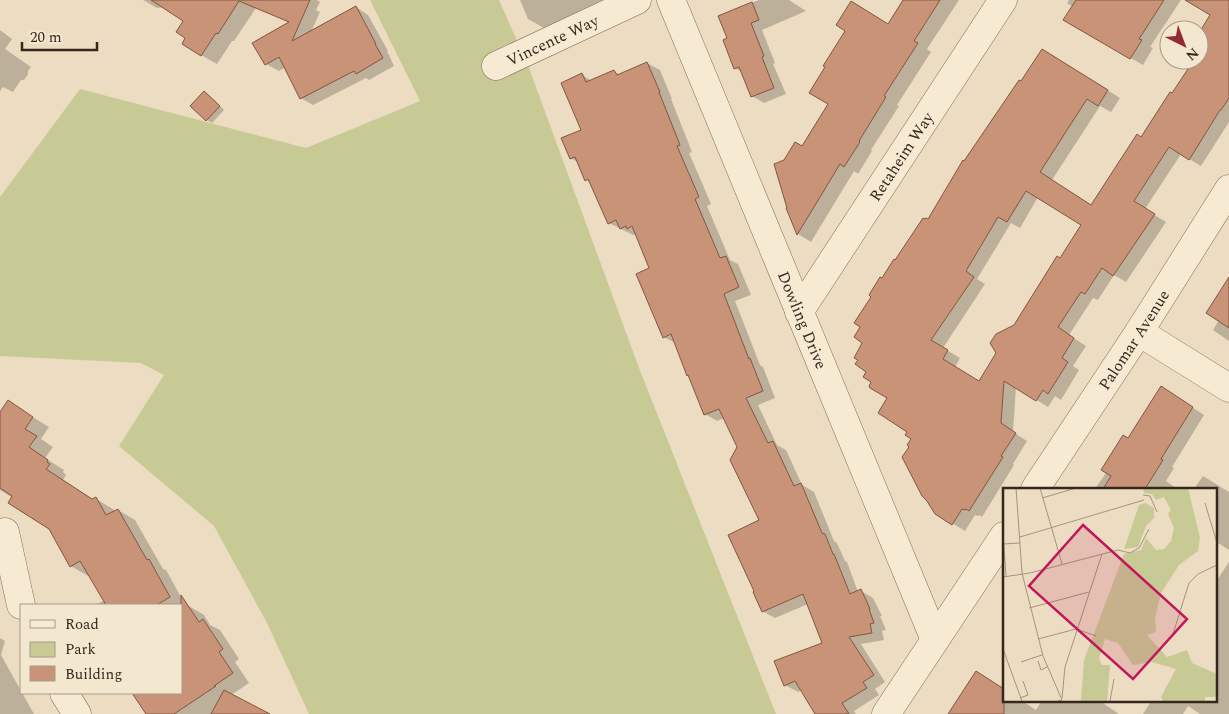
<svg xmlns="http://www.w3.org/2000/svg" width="1229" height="714" viewBox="0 0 1229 714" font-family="Spectral,serif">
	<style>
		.green { fill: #c8ca95 }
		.shadow { fill: #0003; fill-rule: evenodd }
		.building { fill: #c99377; stroke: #835540; fill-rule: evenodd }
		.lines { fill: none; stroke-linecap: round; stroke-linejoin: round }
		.minor-casing { stroke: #856d59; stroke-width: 29 }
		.minor { stroke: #f7ead3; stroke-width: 28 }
		.labels { text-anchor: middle; stroke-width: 5; stroke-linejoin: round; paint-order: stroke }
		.street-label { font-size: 16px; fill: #35271d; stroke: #f4e7d0 }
		.inset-road { fill: none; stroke: #a3947f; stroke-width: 1 }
		.view { fill: #c2185b; fill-opacity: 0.15; stroke: #c2185b; stroke-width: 2.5 }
		.inset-edge { fill: none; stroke: #35271d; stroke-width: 2.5 }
	</style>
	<rect width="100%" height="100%" fill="#ecdcc1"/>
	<path class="green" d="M370,0H499L529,68L639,368L776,714H309L267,623L214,526L119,446L164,375L141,363L0,356V197L80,89L306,148L420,101Z"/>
	<path class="shadow" d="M143,0H250L258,5L234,41H232L217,64L201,55L187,37L185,21L164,7L157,8Z
		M268,0H317L320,2L316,10L320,12L311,32L356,7L368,15L388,51H387L394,66L369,80L366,78L313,105L301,98L284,68L279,71L266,64L290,23L263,10Z
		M520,0H612L544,28L528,19Z
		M759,0H789L806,11L762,30L775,63L773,64L786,94L764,103L752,96L742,72L735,68L728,39L719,16Z
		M904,0H959L927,49L931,52L897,105L899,106L871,150L872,151L858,174L854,171L811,242L798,234L787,209L785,161L803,148L888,25Z
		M1069,0H1181L1150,47L1153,48L1143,65L1065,20L1073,7L1067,3Z
		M1187,0H1229V122L1201,166L1181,154L1145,209L1166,222L1126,282L1114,275L1098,300L1093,298L1069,335L1086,346L1073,366L1079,370L1061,400L1055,396L1048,407L1016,387L1013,432L1027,441L1013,464L1014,465L982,517L979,515L978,516L975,515L965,531L936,513L911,446L912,439L889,398L873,382L868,371L860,360L882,279L928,221L1021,82L1054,57L1120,98L1111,112L1100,106L1052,180L1092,206L1173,95L1194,60H1199V48L1212,15ZM1038,197L1083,225L1061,260L1014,326L979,382L955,367L960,358L943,348L985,284L977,279L1011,223L1020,228Z
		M0,30L12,39L5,49L31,67L28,71V74L24,80H21L13,92L3,87L0,91Z
		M647,63L660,70L672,99H671L692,152L689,153L711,204L707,206L730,260L738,264L751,295L735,301L760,365L763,367L775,398L758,405L777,445L786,450L802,485L814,492L834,541L837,543L845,561L847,562L858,592L861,591L873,598L882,616H880L886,630L882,631L884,640L861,644L885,682L875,689L879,695L854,711L856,714H817L802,690L798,692L785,685L823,644L808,604L775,618L762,611L761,521L738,447L724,418L717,421L705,414L690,377L688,375L675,343L664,337L651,268L636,234L633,235L609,223L591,183L586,180L579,163L571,158L582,131V75L592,81L614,71L620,75Z
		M204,92L209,95L224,110L212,123L207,120L191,106Z
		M1229,287V341L1213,330L1219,320Z
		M1173,395L1204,415L1172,467L1174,468L1166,481L1177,489H1095L1129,439Z
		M8,402L49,427L41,439L53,447L45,458L64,470L63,472L66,475L63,480L93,500L96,499L113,509L115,512L118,510L135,520L163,569L166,570L186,606L187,605L204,615L210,625L220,630L239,659L235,662L249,683L231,695L267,714H147L133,693H181V605H95L105,600L90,575L88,576L71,566L50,528L13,498L0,490V415Z
		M1203,476L1229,492V550L1215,541V489H1194Z
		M1229,562V714H1200L1188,706L1183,714H1143L1152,700H1215V583Z
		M0,638L5,641L1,655L34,714H0Z
		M1004,689V700H1021L1036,710L1042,700H1101L1100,701L1119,714H952Z"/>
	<path class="building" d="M151,0H310L292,41L356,6L376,44H375L383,58L356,74L354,71L300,99L279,57L265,65L252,43L289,22L239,1L218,34L216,33L201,56L182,44L185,38L176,32L183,21Z
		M903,0H940L914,41L918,43L884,96L886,97L859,141L860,142L844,167L840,164L797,235L786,208H787L774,164L784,160L795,142L802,146L828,104L809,93L825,67L823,66L845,31L836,25L851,1L888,24Z
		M1076,0H1164L1139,39L1142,40L1130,59L1063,20Z
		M1185,0H1229V98L1221,110H1220L1189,160L1169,147L1134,201L1155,214L1113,276L1102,268L1085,294L1081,292L1058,327L1074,338L1062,358L1068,362L1048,394L1043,390L1036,401L1004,381L1001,423L1016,433L1001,456L1003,457L969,511L966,509L965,510L962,509L952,525L935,514L927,501L922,496L902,457L909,447L907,445L911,439L905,435L907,432L878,413L887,398L870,388L869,386L871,382L863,377L866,372L855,364L858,360L854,358L862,343L854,337L860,327L854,323L871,297L869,295L880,277L882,278L894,259L895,260L923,218L924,219L926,218L928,219L963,160L964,161L1019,80L1021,81L1042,49L1108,90L1098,106L1087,99L1040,172L1091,205L1137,134L1141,137L1170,92L1172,93L1194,60H1199V33L1210,15ZM1026,191L1081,225L1060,258L1057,256L1014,325L996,334L990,343L996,353L979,381L943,359L948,350L931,340L974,277L966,271L998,217L1007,222Z
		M752,2L759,20L751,23L764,56L762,57L774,88L751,97L739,67L734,69L723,40L727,38L718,16Z
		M647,62L660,92H659L680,145L677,146L699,197L695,199L720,258L726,256L739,287L724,294L749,359L750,358L763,391L746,398L768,443L773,441L794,486L801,483L822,533L825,534L833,554H834L850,594L861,589L870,609H869L874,623L870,624L872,633L849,637L874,675L863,682L867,688L842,703L849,714H815L795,681L784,686L774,661L822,643L803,594L762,612L753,592L754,591L728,535L759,520L730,460L737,447L719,409L704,415L688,375L687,376L671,334L663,338L636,274L649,268L632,226L627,229L626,226L620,229L616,220L608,224L588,179L585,181L575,157L570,159L561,138L581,130L561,83L582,73L586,82L614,70L617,75Z
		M204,91L220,106L206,121L190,106Z
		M1229,277V328L1206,313Z
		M1161,386L1193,407L1161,459L1163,460L1145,489H1103L1111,476L1101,470L1123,435L1128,438Z
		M8,400L33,417L25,429L37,436L29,447L48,460L47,462L50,464L46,469L92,499L96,497L106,515L118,509L147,560L149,559L170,597L157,605H106L80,561L70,567L49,529L8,503L12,496L0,488V412Z
		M181,595L199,622L203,619L223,649L219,652L233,673L214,686H216L174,714H146L132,693H181Z
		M976,671L1004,689V714H948Z
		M224,690L270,714H211Z"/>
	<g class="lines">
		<defs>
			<g id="minor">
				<path id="s1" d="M671,0L935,640"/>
				<path id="s2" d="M496,66L637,0"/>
				<path id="s3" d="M799,312L1003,0"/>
				<path d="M1139,332L1229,388"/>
				<path id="s4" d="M1035,489L1139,332L1229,189"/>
				<path d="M5,532L21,605"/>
				<path d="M64,693L77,714"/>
				<path d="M886,714L1004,536"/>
			</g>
		</defs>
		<use href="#minor" class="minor-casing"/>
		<use href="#minor" class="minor"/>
	</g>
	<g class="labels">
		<g class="street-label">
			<text dy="6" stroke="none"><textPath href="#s2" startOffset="62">Vincente Way</textPath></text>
			<text dy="6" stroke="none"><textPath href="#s3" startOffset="186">Retaheim Way</textPath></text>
			<text dy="6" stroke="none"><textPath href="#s1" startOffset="346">Dowling Drive</textPath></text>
			<text dy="6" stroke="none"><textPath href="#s4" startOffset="179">Palomar Avenue</textPath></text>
		</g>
	</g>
	<g transform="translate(1003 488)">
		<rect width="214" height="214" fill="#ecdcc1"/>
		<path d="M140,0H185L197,50L195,63L176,77L158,105L152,130L153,144L144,147L164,169L184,162L189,175L214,186V209H202V213H160L158,209L173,181L149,174L130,177L115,155L102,151L96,170L99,177H107L104,213H78L81,172L121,66L138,62L143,50L153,62L161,61L168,53L171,40L165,26L168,22L161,9L153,12L149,6L141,5ZM142,15L151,20V30L143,38L135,59L121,61L136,17Z" fill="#c8ca95"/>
		<path class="inset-road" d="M13,0L19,85L40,168L59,212L55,213M37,0L59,76M140,7L147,8L154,24M39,10L73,0M202,15L214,55M0,47L3,88M17,49L141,12M0,56L17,55M0,89L27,85L115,62L127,65L136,60L146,41M26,120L86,104M170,146L186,95L195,86L214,77M35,151L73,141L93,148M0,161L19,213M35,173L38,182L44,179M18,174L39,167M17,210L25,207L20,193M59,210L62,179L99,66M107,213L111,191"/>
		<path class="view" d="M80,37L184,131L130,191L26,98Z"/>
		<rect width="214" height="214" class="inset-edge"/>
	</g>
	<rect x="20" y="604" width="162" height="90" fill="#f4e7d0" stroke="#a89a88"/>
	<rect x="30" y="620" width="25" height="8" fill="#f7ead3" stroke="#a89a88"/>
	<text x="65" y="629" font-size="15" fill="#35271d">Road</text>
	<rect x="30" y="642" width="25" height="15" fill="#c8ca95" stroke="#a89a88"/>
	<text x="65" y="654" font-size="15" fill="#35271d">Park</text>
	<rect x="30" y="666" width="25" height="15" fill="#c99377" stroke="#a89a88"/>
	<text x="65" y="679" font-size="15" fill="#35271d">Building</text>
	<g transform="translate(1184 45) rotate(138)"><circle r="24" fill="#f4e7d0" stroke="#a89a88"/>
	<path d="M0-4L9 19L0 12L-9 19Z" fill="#922b34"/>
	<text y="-8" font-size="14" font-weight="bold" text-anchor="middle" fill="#35271d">N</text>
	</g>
	<path d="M22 42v8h75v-8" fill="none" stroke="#35271d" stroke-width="2.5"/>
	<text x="30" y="42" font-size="15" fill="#35271d" stroke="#f4e7d0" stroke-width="4" paint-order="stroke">20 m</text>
</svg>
